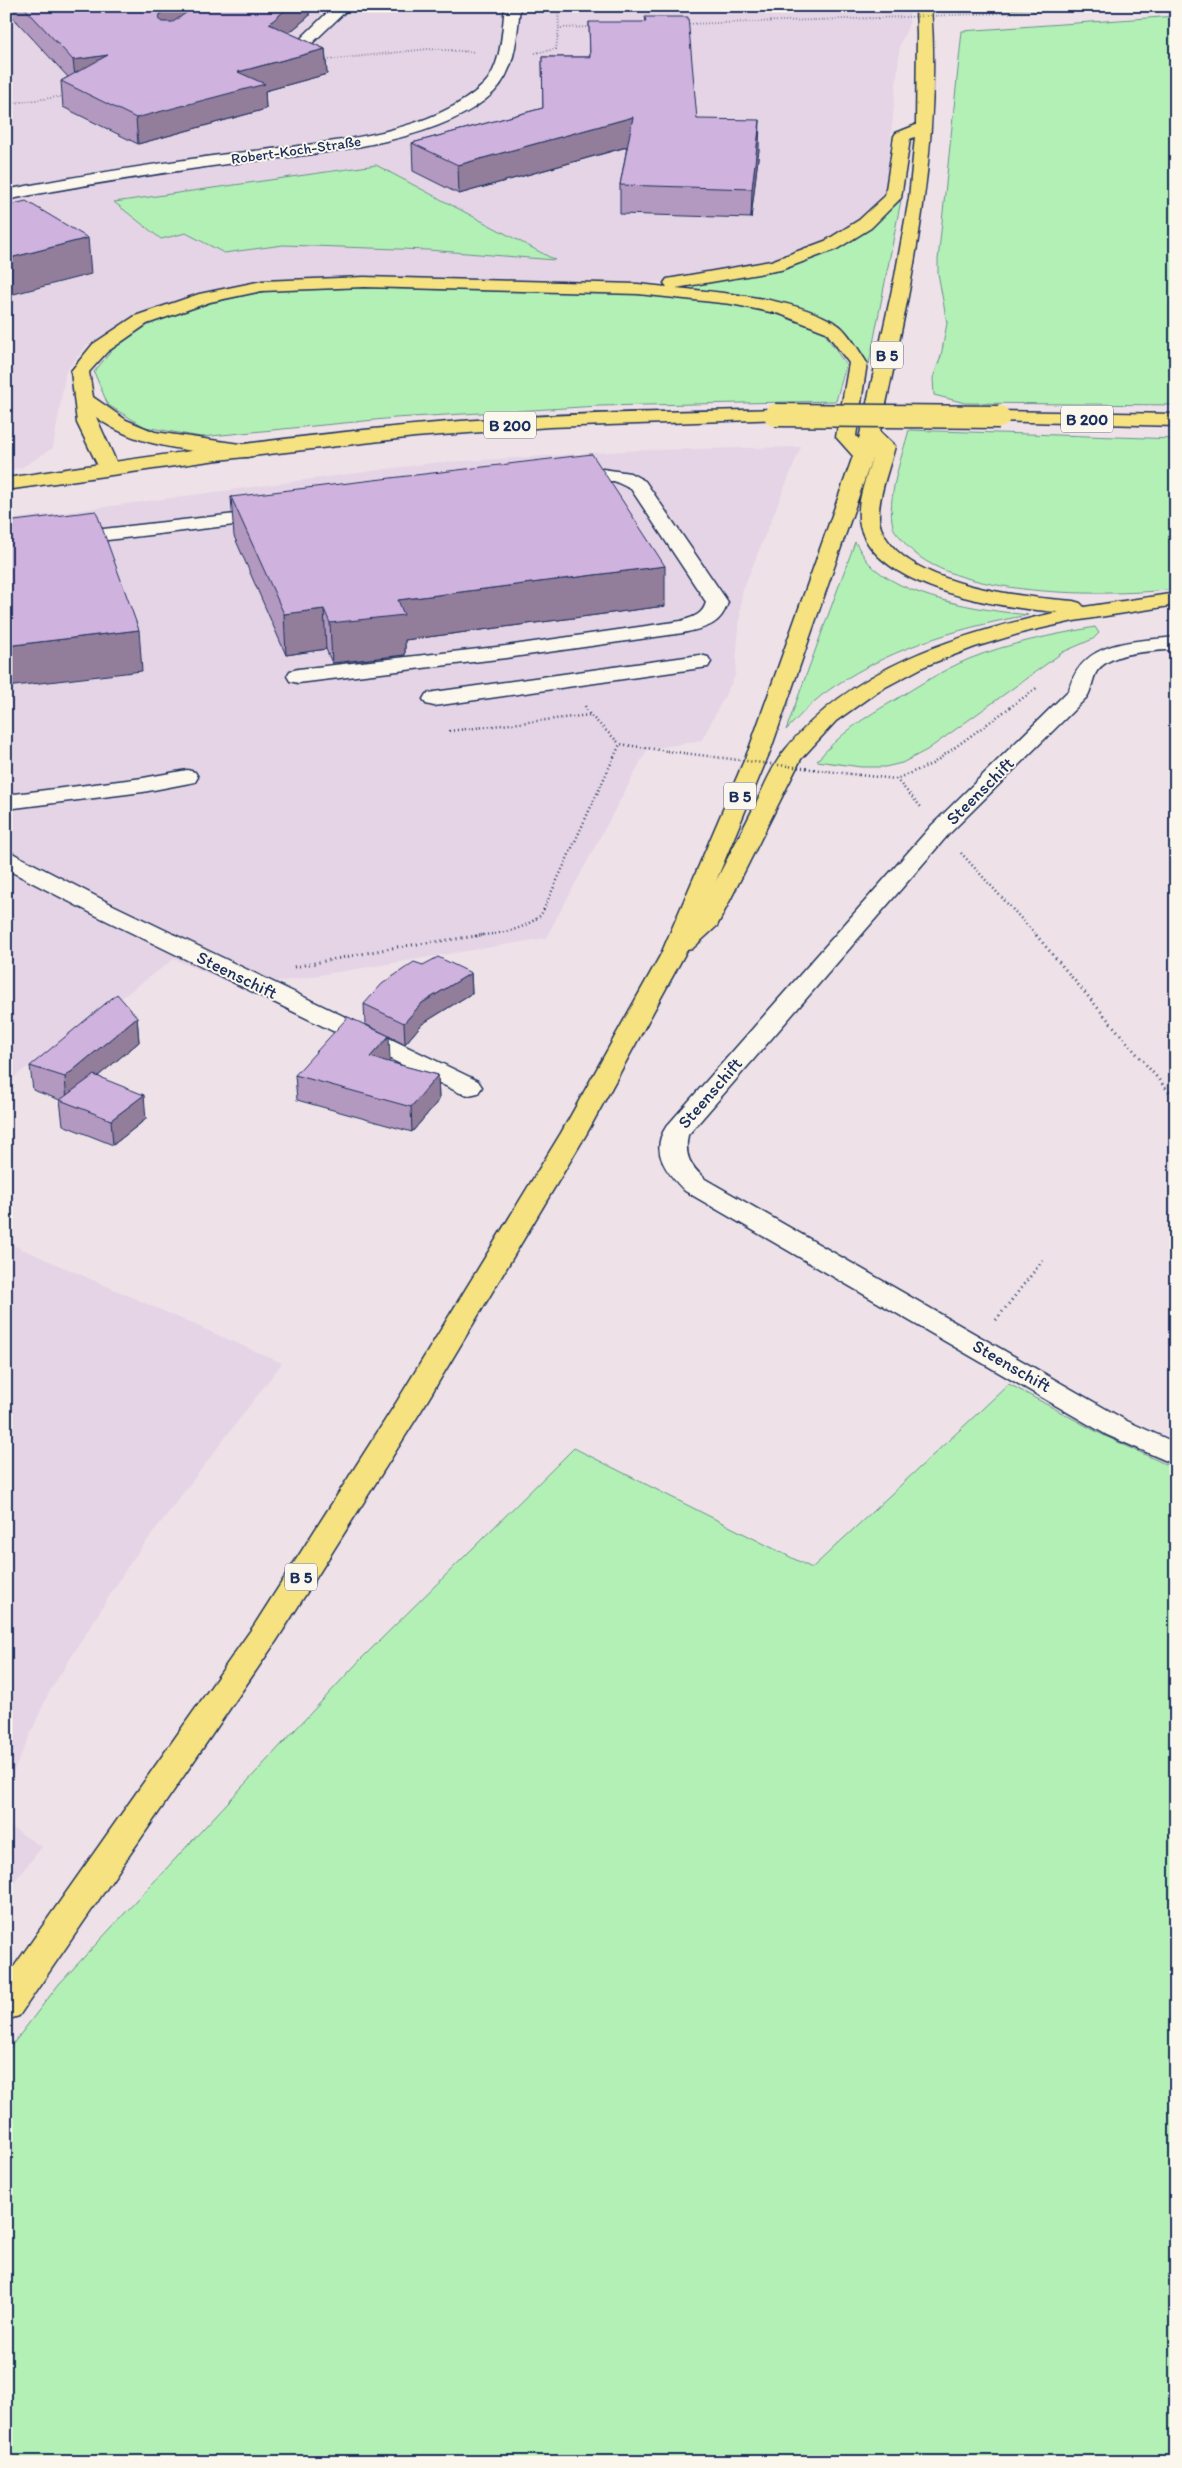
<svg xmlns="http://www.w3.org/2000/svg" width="1182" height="2468" viewBox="0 0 1182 2468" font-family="Itim,sans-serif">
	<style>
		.built { fill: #e5d4e5 }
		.green { fill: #b3f0b6; stroke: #67908a }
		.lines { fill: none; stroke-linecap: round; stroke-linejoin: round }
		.minor-casing { stroke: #1b2f5e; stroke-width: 3 }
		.major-casing { stroke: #1b2f5e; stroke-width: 3 }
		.highway-casing { stroke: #1b2f5e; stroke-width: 3 }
		.path-far2 { stroke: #1b2f5e; stroke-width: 2; stroke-dasharray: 0.5 2.5; stroke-linecap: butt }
		.path-far1 { stroke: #1b2f5e; stroke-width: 2.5; stroke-dasharray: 1 3; stroke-linecap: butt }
		.path { stroke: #1b2f5e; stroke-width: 3; stroke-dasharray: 1 4; stroke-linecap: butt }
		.minor { fill: #fbf7ec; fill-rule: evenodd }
		.major { fill: #f6e281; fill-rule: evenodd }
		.highway { fill: #f6e281; fill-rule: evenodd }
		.major-bridge-casing { stroke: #1b2f5e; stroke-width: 25; stroke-linecap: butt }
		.path-bridge-far1 { stroke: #1b2f5e; stroke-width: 2; stroke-dasharray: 0.5 2.5; stroke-linecap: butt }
		.path-bridge { stroke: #1b2f5e; stroke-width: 2.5; stroke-dasharray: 1 3; stroke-linecap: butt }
		.major-bridge { stroke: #f6e281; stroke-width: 22 }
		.wall { fill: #b399bf; stroke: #1b2f5e }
		.shaded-wall { fill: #927d9b; stroke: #1b2f5e }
		.building { fill: #d0b2de; stroke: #1b2f5e }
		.labels { text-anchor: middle; stroke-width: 4; stroke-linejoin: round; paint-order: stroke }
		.far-street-label { font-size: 15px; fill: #1b2f5e; stroke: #fbf7ec }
		.shield { fill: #fbf7ec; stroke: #5e6b89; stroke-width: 1 }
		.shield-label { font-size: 16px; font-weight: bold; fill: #1b2f5e }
		.street-label { font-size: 18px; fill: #1b2f5e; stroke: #fbf7ec }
	</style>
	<rect width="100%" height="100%" fill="#eee2e8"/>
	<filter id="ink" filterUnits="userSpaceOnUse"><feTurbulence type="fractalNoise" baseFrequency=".02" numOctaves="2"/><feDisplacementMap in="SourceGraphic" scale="10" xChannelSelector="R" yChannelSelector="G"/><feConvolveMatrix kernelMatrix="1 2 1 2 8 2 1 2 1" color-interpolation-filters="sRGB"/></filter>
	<g filter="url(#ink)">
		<path class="built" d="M6,6H909V24L900,45L885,198L857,223L824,243L770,263L646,284L362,277L257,283L197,292L130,318L87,345L66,371L53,448L21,468L6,470Z
			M801,447L742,592L735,676L702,740L647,750L546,938L241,988L174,959L6,1083V520L432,463L640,450Z
			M6,1242L282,1363L130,1563L48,1694L6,1789Z
			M6,1824L42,1847L6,1892Z"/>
		<path class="green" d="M942,6H1112L943,12Z
			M1176,16V405L965,403L934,395L933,378L941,356L947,323L938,273V260L962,31Z
			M376,165L555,260L428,250L283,245L224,253L186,233L161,239L114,202Z
			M901,200L869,364L837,326L659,288L779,268L872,226Z
			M362,288L630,294L725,302L779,312L823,331L846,365L836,401L599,406L395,418L201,437L145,427L108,405L94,372L113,349L151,323L211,303L267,291Z
			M909,430L1176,439V589C1110,597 947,599 904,542C901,537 894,532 893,526C886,500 902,456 909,430Z
			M855,542C859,548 863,556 868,562C900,598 982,610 1028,615C956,628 881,651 822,695C809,705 797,719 786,730Z
			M1095,627L1099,633L1093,639L1063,652L927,750L902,763L885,767H861L817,761C838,735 866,716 895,700C919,685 943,670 969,659C1009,643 1052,635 1095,627Z
			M1009,1384L1103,1435L1176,1469V2462H6V2053L59,1984L361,1659L574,1448L812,1568Z"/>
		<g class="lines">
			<defs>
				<path id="minor" d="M331,6H346L348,9L306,49H296L293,46L296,43L332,8Z
					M505,6H520C517,35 516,70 494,92C436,149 291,155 212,166C143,176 74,186 6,200V190C74,176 143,166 212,156C291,145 423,142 483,85C502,67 502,31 505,6Z
					M596,468L630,473L645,481L728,602C721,626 705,628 683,633L506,658L298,683L290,681L287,676L290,671L298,669L506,646L681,621C693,617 703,615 706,602L631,489L614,481L569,482L562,480L559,476L562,472Z
					M270,510L277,512L280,516L277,520L6,552V540Z
					M1176,637V649C1152,652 1113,650 1097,671C1092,679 1092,689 1087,697L948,835L688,1135C684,1156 690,1165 705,1179L1127,1421L1176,1443V1465L1107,1435L685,1191C668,1174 649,1152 666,1127L932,825L1069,690C1082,639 1133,642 1176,637Z
					M700,655L708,657L711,662L708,667L434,706L426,704L423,699L426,694L434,692Z
					M187,770L195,772L198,777L195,782L143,792L6,809V795L143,778Z
					M6,852L14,854L113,905L478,1081L482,1087L478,1093L469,1095L460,1093L95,915L6,869Z"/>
				<path id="major" d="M775,409L782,411L785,415L782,419L550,427L415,437L210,461L6,490V478C157,455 309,433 461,421C565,413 670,412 775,409Z
					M999,411L1176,414V426L992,421L989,417L992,413Z"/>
				<path id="highway" d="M916,6H931C942,152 910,291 880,432L895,446C890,468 873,507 881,528C903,585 1021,597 1073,601L1080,603L1084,607L1176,593V605L1074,621L1025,632L975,647L925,666L878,691L836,721L801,759L717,926L692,949L687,950L587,1133L426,1403L277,1640L19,2016L6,2020V1978L255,1624L396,1403L561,1133L661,954L749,749L853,456L836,437L849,363L826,332L780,314L731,304L638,294L364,287L262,291L210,302L147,324L107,352L89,372L93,397L126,420L155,432L247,445L254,447L257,451L254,455L247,457C195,451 139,449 96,417L119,468L116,472L109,474L102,472L99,468L77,423L71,371L93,344L135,316L199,294L262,281L364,277L638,284L667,287L664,283L667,279L771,261L825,241L859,220L885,196L894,136L896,133L916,125L917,34ZM915,137L909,198L895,276L859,439L856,436L867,363C861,353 846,329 837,324C795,298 725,293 676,288L781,270L837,249L871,228L901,198L910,139ZM872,458C866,479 855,504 860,526C877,590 1003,608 1058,612C957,634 852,667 785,750C772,766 765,785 756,803C743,829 729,855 716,881L771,749Z"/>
			</defs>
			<use href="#minor" class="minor-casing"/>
			<use href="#major" class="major-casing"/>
			<use href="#highway" class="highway-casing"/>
			<path class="path-far2" d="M553,6L558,7L559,28
				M976,14L1175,6
				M686,24L878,18
				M535,53L556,49L559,28L592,27
				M326,60L428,49L477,52
				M6,104L65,96"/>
			<path class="path-far1" d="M585,706L590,715L620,744
				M449,731L590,715
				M6,751H9
				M859,775L896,779L932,764L1038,687
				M896,779L921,807
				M961,853L1037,936
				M475,936C501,933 520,932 541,915L620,744L667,751"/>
			<path class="path" d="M1036,935L1176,1100
				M294,967L397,947L484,935
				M1172,995H1176
				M996,1320L1043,1260"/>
			<use href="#minor" class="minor"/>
			<use href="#major" class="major"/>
			<use href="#highway" class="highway"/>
			<defs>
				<path id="major-bridge" d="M775,415L999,417"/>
			</defs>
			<use href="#major-bridge" class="major-bridge-casing"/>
			<path class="path-bridge-far1" d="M878,18L976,14"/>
			<path class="path-bridge" d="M667,751L859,775"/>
			<use href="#major-bridge" class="major-bridge"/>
		</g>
		<path class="wall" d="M7,6H309V16L289,33L325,49L327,74L265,91L266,109L138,144L63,107L61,81L68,77L8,12Z
			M589,22L697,119L759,149L751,218L620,214V185L627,147L459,194L413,171L412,143L543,108L542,57H590Z
			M231,497L665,606L405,640V655L332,663L326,649L286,655L234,536Z
			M423,965L471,973L472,993L422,1024L405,1044L365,1024L364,1004Z
			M137,1017L139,1042L98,1076L146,1119L113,1145L63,1125L60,1100L33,1090L30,1066Z
			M390,1061L388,1062L438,1075L439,1100L412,1132L297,1100L295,1075Z"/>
		<path class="shaded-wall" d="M171,6H207L163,37L158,19L161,13Z
			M290,6H309V16L270,49L269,24Z
			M325,49L327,74L265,91L266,109L138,144L136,118L238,72Z
			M108,55L76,85L73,60Z
			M633,117V145L459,194L458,165Z
			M760,120L759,149L751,218L752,189Z
			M88,238L91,274L6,296V259Z
			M665,566V606L405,640V655L332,663L330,623L398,600Z
			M324,609L326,649L286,655L284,614Z
			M139,630L142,671L6,687V646Z
			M471,973L472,993L422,1024L405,1044L404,1023L422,1003Z
			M137,1017L139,1042L67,1102L65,1077Z
			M389,1036L390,1061L371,1082L370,1057Z
			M438,1075L439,1100L412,1132L411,1107Z
			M144,1095L146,1119L113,1145L111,1120Z"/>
		<path class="building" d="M23,6H171L161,13L158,19L162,22H173L196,6H290L269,24L325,49L238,72L265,84L136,118L61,81L108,55L73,60Z
			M645,17H688L697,119L760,120L752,189L620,185L633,117L458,165L412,143L543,108L542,57H590L589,22H646Z
			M26,201L88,238L6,259V206Z
			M592,454L665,566L398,600L404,615L330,623L324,609L284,614L231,497Z
			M96,511L139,630L6,646V522Z
			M438,957L471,973L422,1003L404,1023L364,1004L382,984L414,962L423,965Z
			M117,994L137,1017L65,1077L30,1066Z
			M348,1017L389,1036L370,1057L438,1075L411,1107L295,1075Z
			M94,1075L144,1095L111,1120L60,1100Z"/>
	</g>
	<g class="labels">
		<g class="far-street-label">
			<text transform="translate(296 150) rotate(-8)" y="5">Robert-Koch-Straße</text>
		</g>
		<g class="shield">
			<rect x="871" y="341.5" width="32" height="27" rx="4"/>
			<rect x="1061" y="405.5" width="52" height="27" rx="4"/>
			<rect x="484" y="411.5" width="52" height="27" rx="4"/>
			<rect x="724" y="782.5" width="32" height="27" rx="4"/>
			<rect x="285" y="1563.5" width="32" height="27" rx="4"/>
		</g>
		<g class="shield-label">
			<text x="887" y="361">B 5</text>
			<text x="1087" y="425">B 200</text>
			<text x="510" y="431">B 200</text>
			<text x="740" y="802">B 5</text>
			<text x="301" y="1583">B 5</text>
		</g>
		<g class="street-label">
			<text transform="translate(980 791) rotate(-45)" y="6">Steenschift</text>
			<text transform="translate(237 975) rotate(26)" y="6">Steenschift</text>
			<text transform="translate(710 1093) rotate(-49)" y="6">Steenschift</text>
			<text transform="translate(1012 1366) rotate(30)" y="6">Steenschift</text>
		</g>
	</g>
	<rect width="1182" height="2468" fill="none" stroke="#fbf7ec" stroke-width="25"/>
	<rect x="12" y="12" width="1157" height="2443" fill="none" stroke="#1b2f5e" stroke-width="2" filter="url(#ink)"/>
</svg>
